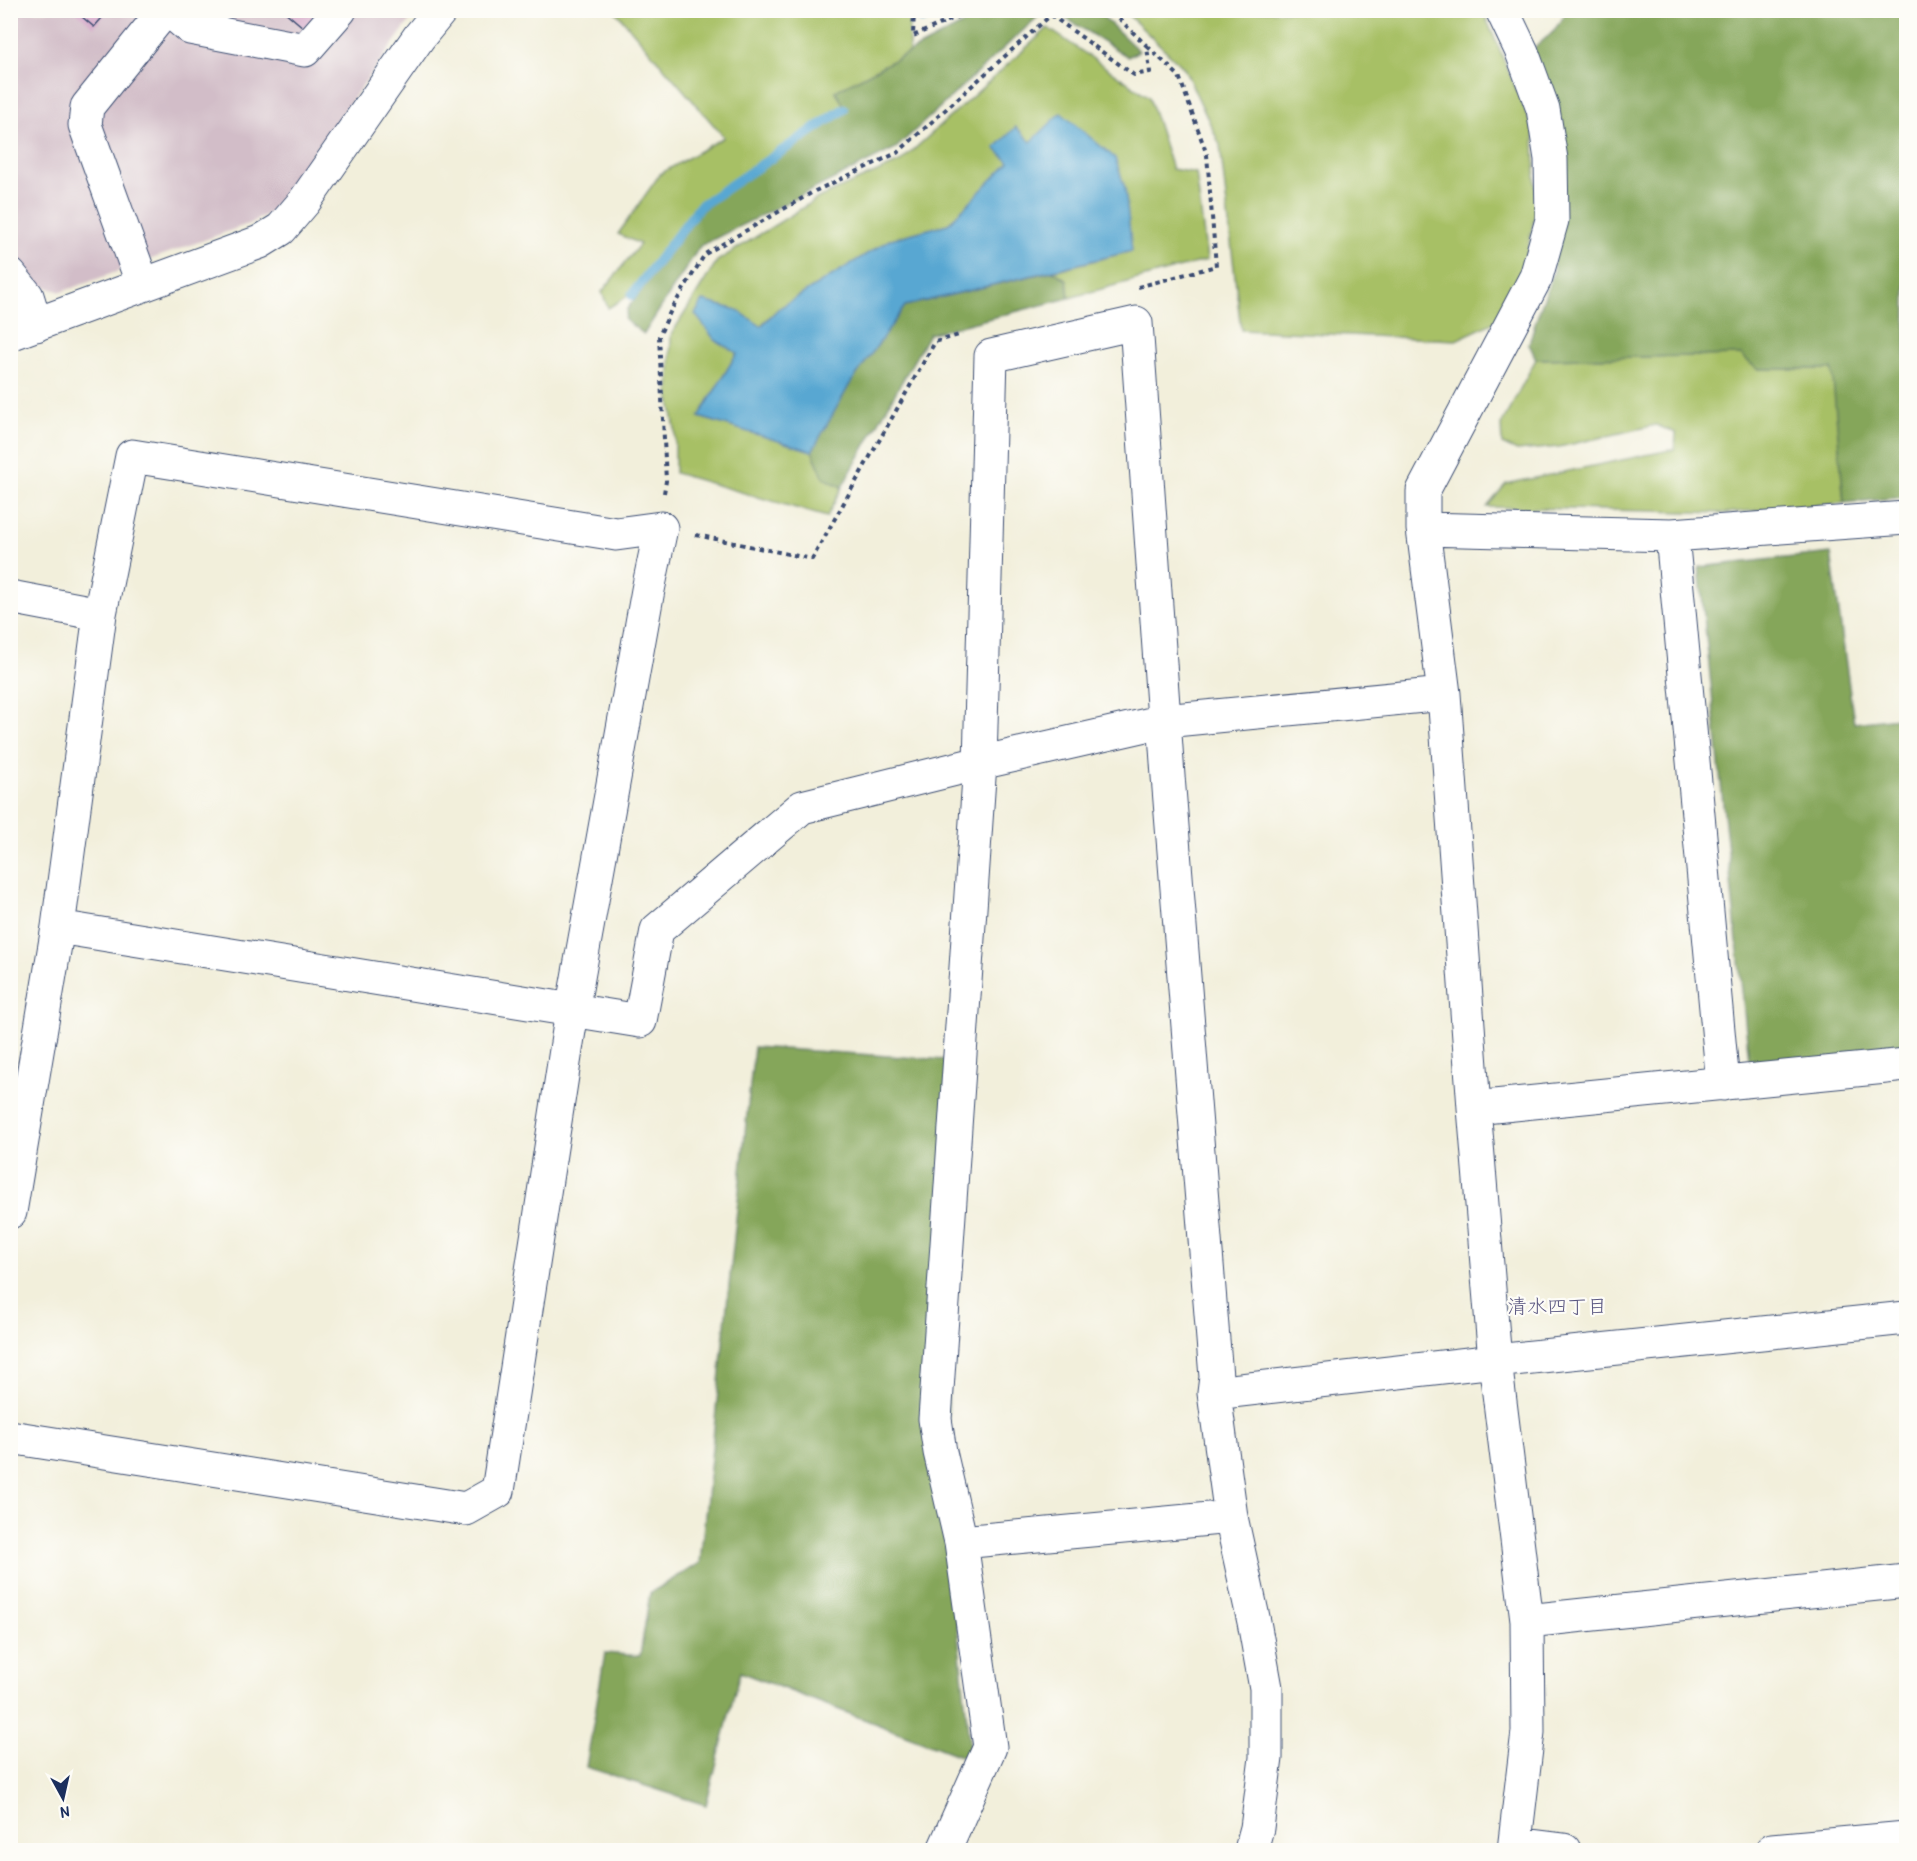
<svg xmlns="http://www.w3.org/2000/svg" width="1917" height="1861" viewBox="0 0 1917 1861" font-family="'Patrick Hand','Klee One',sans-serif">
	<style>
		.industrial { fill: #d2bdc8 }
		.green { fill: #a7c065; stroke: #617862; stroke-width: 1.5 }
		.forest { fill: #85a65a; stroke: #506a5c; stroke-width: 1.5 }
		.water { fill: #59a7d2; stroke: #3a6b98; stroke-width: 1.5 }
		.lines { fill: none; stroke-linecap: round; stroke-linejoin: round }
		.stream { stroke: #59a7d2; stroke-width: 10 }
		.building { fill: #d2a3c6 }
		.minor-casing { stroke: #3b4c71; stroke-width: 35 }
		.path { stroke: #3b4c71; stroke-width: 4; stroke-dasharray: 4.5 4.5; stroke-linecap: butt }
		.minor { stroke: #fff; stroke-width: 33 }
		.labels { text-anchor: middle; stroke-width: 4.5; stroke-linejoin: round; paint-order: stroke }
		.neighbourhood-label { font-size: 20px; fill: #5b5882; stroke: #fdfcf7 }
	</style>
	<rect width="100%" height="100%" fill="#fdfcf7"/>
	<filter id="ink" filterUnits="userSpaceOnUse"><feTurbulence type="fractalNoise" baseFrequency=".0167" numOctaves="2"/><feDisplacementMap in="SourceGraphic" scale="12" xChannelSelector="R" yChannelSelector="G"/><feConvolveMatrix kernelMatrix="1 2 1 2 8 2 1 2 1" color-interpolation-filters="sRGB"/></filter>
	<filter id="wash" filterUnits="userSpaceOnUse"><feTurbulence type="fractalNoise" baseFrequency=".008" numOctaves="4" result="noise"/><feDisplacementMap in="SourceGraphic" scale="24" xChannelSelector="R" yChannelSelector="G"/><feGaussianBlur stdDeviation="1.35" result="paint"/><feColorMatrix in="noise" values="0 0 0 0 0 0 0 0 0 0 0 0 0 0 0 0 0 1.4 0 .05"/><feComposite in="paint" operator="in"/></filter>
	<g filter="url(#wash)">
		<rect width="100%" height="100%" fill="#f2efdb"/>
		<path class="industrial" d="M10,11H417L270,212L251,223L61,292L39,285L11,257Z"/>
		<path class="green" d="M615,11H909V52L836,91L844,105L698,203L625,298L608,308L602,292L640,244L618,234L660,174L724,137Z
			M1124,11H1483L1534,131L1536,210L1524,267L1501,319L1456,340L1241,330L1220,145L1184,68Z
			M1048,28L1149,97L1172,169L1196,173L1207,260L1069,298L1067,280L1053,271L1132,251L1016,127L996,148L1010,162L948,224L891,239L778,309L760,326L737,310L703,301L696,314L715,340L737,353L699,417L812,451L824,478L842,487L827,517L675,473V429L669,394L671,335L717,261L820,197L900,162Z
			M1741,355L1757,369H1833L1844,503L1726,513L1487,507L1506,484L1675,449L1676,433L1656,425L1559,447L1517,451L1502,444L1501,425L1536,359Z"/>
		<path class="forest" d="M990,10L1044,11L896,148L700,246L644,334L625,320L627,309L702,210L847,110L835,91Z
			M1054,11H1097L1139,51L1128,57Z
			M1567,11H1906V497L1844,503L1832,369H1757L1741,355L1536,359L1529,344L1535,323L1554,271L1533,49L1554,31Z
			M1053,271L1067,280L1069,298L929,334L842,487L824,478L812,451L850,384L905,306Z
			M1831,553L1854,723L1906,717V1052L1750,1070L1699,567Z
			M754,1047L947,1060L949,1545L971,1760L740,1672L706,1805L586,1767L605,1653L640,1656L650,1593L700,1563Z"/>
		<path class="water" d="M1061,113L1115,158L1125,188L1132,251L905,306L850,384L812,451L699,417L737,353L715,340L695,314L703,301L737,310L761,326L778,309L891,239L948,224L1009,162L995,148L1016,127L1031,142Z"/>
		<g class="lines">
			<path class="stream" d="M923,19V10
				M632,295L700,206L844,109"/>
		</g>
		<g id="blocks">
			<path class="building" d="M74,10H109L94,27Z
				M283,10H319L304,28Z"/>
		</g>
	</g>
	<g filter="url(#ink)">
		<use href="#blocks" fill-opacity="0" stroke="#3b4c71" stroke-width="1.5"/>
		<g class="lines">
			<defs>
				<path id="minor" d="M169,10L190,28L305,50L340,10
					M1502,10L1522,52L1543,109L1551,159L1552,220L1536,277L1423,491V529L1444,694L1474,1108L1495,1361L1527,1621L1528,1732L1514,1850
					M10,275L27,296L36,325
					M143,285L85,125L87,107L165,10
					M10,334L260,242L281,229L304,202L419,37L441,10
					M1423,529L1672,535L1723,1084
					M1672,535L1906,518
					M10,597L100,614
					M58,927L640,1021L657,930L802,807L980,763L1164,721L1444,694
					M1474,1108L1906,1065
					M10,1212L58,927L100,614L132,456L616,534L661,528L648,590L572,1011L498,1491L466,1509L10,1437
					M1214,1393L1495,1361L1906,1318
					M961,1542L1231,1517
					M1527,1621L1906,1581
					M1516,1844L1564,1850
					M944,1850L990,1747L961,1542L940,1452L935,1419L980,763L991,356L1136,323L1168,776L1216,1377L1214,1393L1231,1517L1254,1622L1266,1688V1758L1257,1828L1251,1850
					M1772,1850L1906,1838"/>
			</defs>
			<use href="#minor" class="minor-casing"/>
			<path class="path" d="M914,10L913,36L973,10
				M1138,287L1216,266L1207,155L1179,76L1147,46
				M664,493L666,481L659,336L671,310L705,254L815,191L897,153L1051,15L1134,75L1150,72L1147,46L1110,10
				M696,535L812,559L935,342L962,334"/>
			<use href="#minor" class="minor"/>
		</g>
	</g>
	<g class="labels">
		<g class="neighbourhood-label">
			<text x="1557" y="1313">清水四丁目</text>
		</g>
	</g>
	<rect width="1917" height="1861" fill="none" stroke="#fdfcf7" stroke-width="36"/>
	<g transform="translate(63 1798) rotate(172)" stroke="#fdfcf7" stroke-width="4.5" paint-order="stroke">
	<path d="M0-4.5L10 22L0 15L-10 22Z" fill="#1b2f5e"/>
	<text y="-9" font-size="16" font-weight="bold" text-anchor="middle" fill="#1b2f5e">N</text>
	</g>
</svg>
